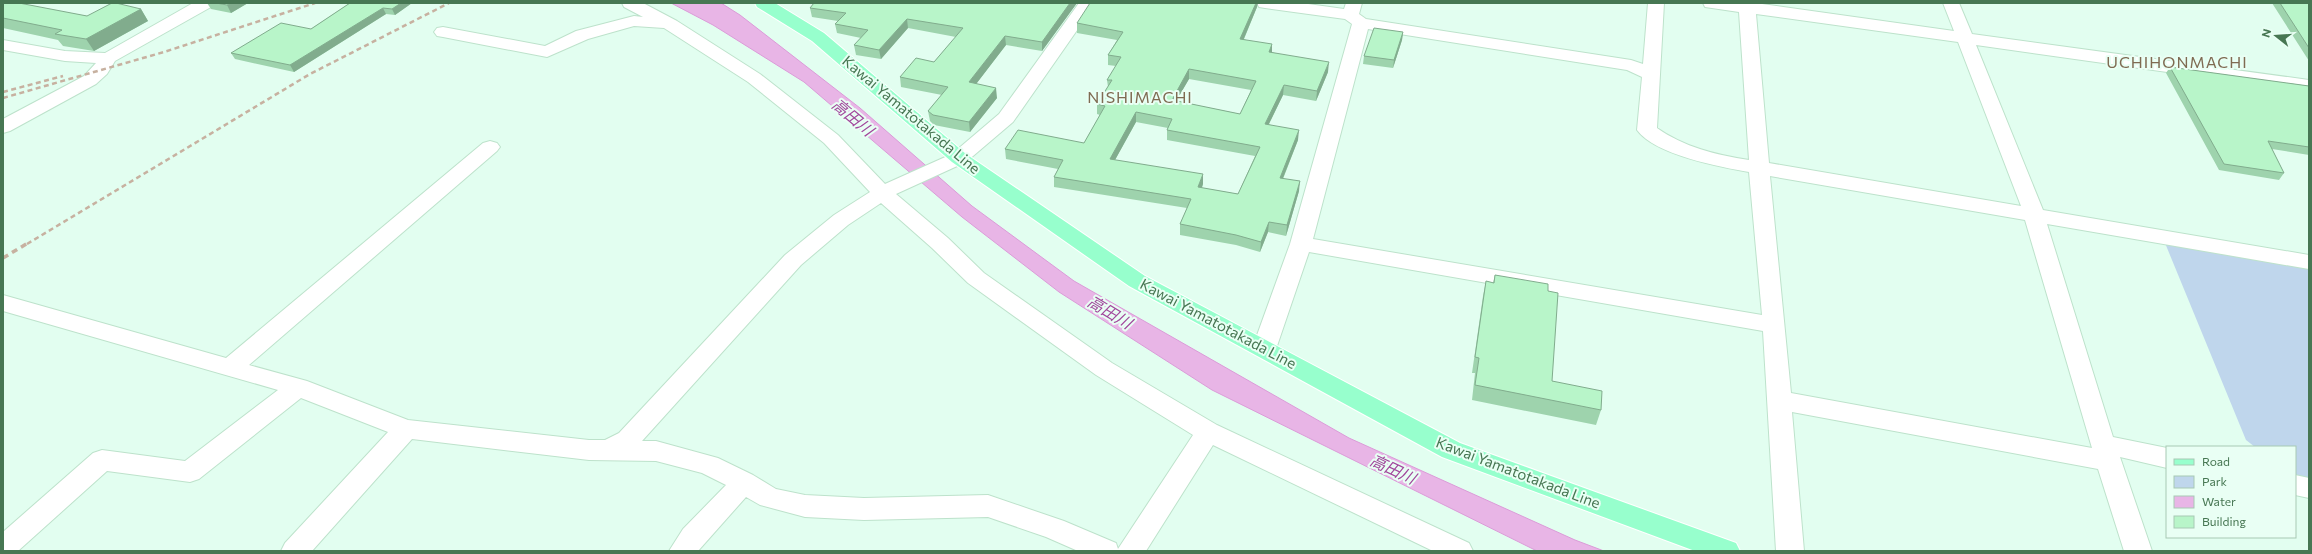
<svg xmlns="http://www.w3.org/2000/svg" width="2312" height="554" viewBox="0 0 2312 554" font-family="Commissioner,'Noto Sans JP',sans-serif">
	<style>
		.green { fill: #bfd6ec }
		.water { fill: #e8b5e6; stroke: #db9bd8 }
		.lines { fill: none; stroke-linecap: round; stroke-linejoin: round }
		.minor-casing { stroke: #bde2cb; stroke-width: 2 }
		.major-casing { stroke: #fff; stroke-width: 2 }
		.minor { fill: #fff; fill-rule: evenodd }
		.major { fill: #97ffcd; fill-rule: evenodd }
		.rail-far1 { stroke: #c7b1a0; stroke-width: 2.5; stroke-dasharray: 5 3.5; stroke-linecap: butt }
		.rail { stroke: #c7b1a0; stroke-width: 3.5; stroke-dasharray: 6 4.5; stroke-linecap: butt }
		.wall { fill: #9ed3ad; fill-rule: evenodd }
		.shaded-wall { fill: #81ac8d }
		.building { fill: #b8f5c9; stroke: #81ac8d; fill-rule: evenodd }
		.labels { text-anchor: middle; stroke-width: 4; stroke-linejoin: round; paint-order: stroke }
		.street-label { font-size: 15px; fill: #477753; stroke: #e9fff4 }
		.neighbourhood-label { font-size: 16px; letter-spacing: 1px; fill: #7f6b52; stroke: #e9fff4 }
		.water-label { font-size: 16px; font-style: italic; fill: #a1479c; stroke: #e9fff4 }
	</style>
	<rect width="100%" height="100%" fill="#e2fef0"/>
	<path class="green" d="M2165,243L2309,268V482L2295,474V447H2255L2246,440Z"/>
	<path class="water" d="M671,3H721L740,15L860,108L972,206L1074,281L1349,438L1575,540L1604,551H1537L1212,390L1059,292L962,217L804,82L713,25Z"/>
	<g class="lines">
		<defs>
			<path id="minor" d="M193,3H213L211,7L115,61L107,74L96,84L10,131L3,133V119L84,76L96,63L65,61L3,50V40L65,51L105,53Z
				M622,3H643L677,21L760,74L838,135L885,184L952,154L999,114L1079,3H1096L1013,122L966,162L896,194L948,238L984,273L1112,363L1217,425L1469,543L1473,551H1433L1213,445L1146,551H1078L1046,537L988,517L864,520L805,517L760,505L746,497L698,551H669L683,529L726,485L702,473L656,461L589,460L412,439L312,551H281L285,543L388,432L301,398L199,479L190,482L107,471L18,551H3V532L93,453L102,450L185,461L278,390L3,311V295L226,358L483,143L490,141L497,143L500,147L497,151L249,365L307,381L408,420L589,440H605L619,433L785,255L834,215L870,192L824,143L748,82L664,28L634,26L588,39L547,57L443,37L437,36L434,32L437,28L443,27L545,46L576,31L634,16L643,17L624,7ZM881,203L932,248L968,283L1096,375L1193,435L1118,549L1116,543L1064,521L988,495L864,498L805,495L776,489L753,475L718,458L656,441H642L801,265L848,225Z
				M1257,3H1301L1344,9L1346,3H1362L1359,14L1366,19L1631,60L1643,64L1648,3H1664L1657,128C1684,147 1716,155 1749,160L1739,12L1705,7L1703,3H1755L1954,31L1943,3H1959L1972,34L2309,80V92L1976,45L2043,210L2309,255V269L2047,224L2113,437L2167,448V468L2120,457L2152,551H2124L2098,469L1792,412L1804,551H1776L1763,331L1309,252L1276,349L1272,355L1264,357L1256,355L1252,349L1290,244L1352,24L1345,19L1265,8L1259,7ZM1756,14L1958,42L2021,206L1769,163ZM1368,29L1627,70L1642,77L1637,130C1655,155 1720,167 1749,172L1762,315L1313,239ZM1770,176L2025,220L2092,448L1791,393Z
				M2295,475L2309,478V498L2295,495Z"/>
			<path id="major" d="M755,3H775L824,33L966,154L1145,276L1460,443L1736,543L1740,551H1695L1442,457L1129,286L952,162L812,41L757,7Z"/>
		</defs>
		<use href="#minor" class="minor-casing"/>
		<use href="#major" class="major-casing"/>
		<use href="#minor" class="minor"/>
		<use href="#major" class="major"/>
		<path class="rail-far1" d="M3,92L63,76
			M3,98L164,52L315,3
			M27,244L310,74L449,3"/>
		<path class="rail" d="M3,258L28,243"/>
	</g>
	<path class="wall" d="M3,3L87,16L141,9L148,21L94,51L63,46L58,40L3,28Z
		M207,3H248L231,13L211,9Z
		M350,3H412L395,15L386,14L294,72L235,59L231,53L311,29Z
		M814,3H1077L1042,51L1006,45L976,84L997,98L970,132L934,125L930,121L928,111L942,95L901,87L900,77L934,62L956,37L908,28L881,59L856,55L854,45L861,38L837,33L835,24L838,21L812,17L810,8Z
		M2272,3H2309V61Z
		M1257,7L1244,39L1272,52L1328,72L1316,101L1283,95L1269,124L1298,140L1283,179L1299,191L1286,236L1268,232L1260,252L1236,245L1180,235V224L1187,208L1054,187V177L1058,169L1006,159L1005,149L1084,143L1100,115L1097,114V104L1108,87L1107,80L1116,66L1108,65V55L1117,40L1077,33V23ZM1189,79L1251,90L1240,114L1176,101ZM1136,122L1168,128L1167,130V140L1255,156L1238,194L1202,188L1203,184L1115,160Z
		M1403,32L1402,40L1393,68L1363,64L1364,56Z
		M2170,67L2309,86V155L2272,149L2284,173L2279,180L2219,170L2166,73Z
		M1495,275L1548,291L1552,381L1601,410L1596,425L1472,400L1475,373H1472L1483,296L1486,281L1493,283Z"/>
	<path class="shaded-wall" d="M231,3H248L231,13L227,5Z
		M401,3H412L395,15L392,9Z
		M1070,3H1077L1042,51V42Z
		M1256,3H1258L1257,7L1240,48V39Z
		M383,8L386,14L294,72L290,65Z
		M141,9L148,21L94,51L86,39Z
		M907,19L908,28L881,59L879,50Z
		M1403,32L1402,40L1393,68L1394,60Z
		M1005,36L1006,45L970,92L969,82Z
		M1272,44V54L1269,52Z
		M1329,62L1328,72L1316,101L1317,91Z
		M1189,69V79L1171,110L1172,100Z
		M1284,85L1283,95L1264,134L1265,124Z
		M996,88L997,98L970,132L969,122Z
		M1136,112V122L1110,169V159Z
		M1299,130L1298,140L1279,188L1280,178Z
		M1203,174V184L1198,197V187Z
		M1300,181L1299,191L1286,236L1287,225Z
		M1269,222L1268,232L1260,252L1261,242Z"/>
	<path class="building" d="M3,3H19L87,16L112,3H116L141,9L86,39L55,34L62,30L3,18Z
		M216,3H231L227,5Z
		M350,3H401L392,9L383,8L290,65L231,53L281,23L311,29Z
		M814,3H1070L1042,42L1005,36L969,82L996,88L969,122L933,115L928,111L948,87L900,77L916,58L934,62L963,28L907,19L879,50L854,45L868,30L835,24L846,13L810,8Z
		M1090,3H1256L1240,39L1272,44L1269,52L1329,62L1317,91L1284,85L1265,124L1299,130L1280,178L1300,181L1287,225L1269,222L1261,242L1236,235L1180,224L1191,199L1054,177L1063,160L1005,149L1018,130L1084,143L1105,106L1097,104L1112,80H1107L1121,57L1108,55L1123,32L1077,23ZM1189,69L1256,81L1240,114L1172,100ZM1136,112L1172,119L1167,130L1260,147L1238,194L1198,187L1203,174L1110,159Z
		M2280,3H2309V48Z
		M1374,28L1403,32L1394,60L1364,56Z
		M2170,67L2309,86V147L2268,141L2284,173L2224,164Z
		M1495,275L1548,284V291L1558,293L1552,381L1602,391L1601,410L1475,385L1479,358L1475,357L1486,281L1494,283Z"/>
	<g class="labels">
		<g class="street-label">
			<text transform="translate(911 115) rotate(40)" y="5">Kawai Yamatotakada Line</text>
			<text transform="translate(1218 324) rotate(28)" y="5">Kawai Yamatotakada Line</text>
			<text transform="translate(1518 473) rotate(21)" y="5">Kawai Yamatotakada Line</text>
		</g>
		<g class="neighbourhood-label">
			<text x="2177" y="68">UCHIHONMACHI</text>
			<text x="1140" y="103">NISHIMACHI</text>
		</g>
		<g class="water-label">
			<text transform="translate(853 117) rotate(40)" y="6">高田川</text>
			<text transform="translate(1110 312) rotate(31)" y="6">高田川</text>
			<text transform="translate(1393 469) rotate(25)" y="6">高田川</text>
		</g>
	</g>
	<rect width="2312" height="554" fill="none" stroke="#477753" stroke-width="8"/>
	<rect x="2166" y="446" width="130" height="92" fill="#e9fff4" stroke="#a8c9b4"/>
	<rect x="2174" y="459" width="20" height="6" fill="#97ffcd" stroke="#a8c9b4"/>
	<text x="2202" y="466" font-size="12" fill="#477753">Road</text>
	<rect x="2174" y="476" width="20" height="12" fill="#bfd6ec" stroke="#a8c9b4"/>
	<text x="2202" y="486" font-size="12" fill="#477753">Park</text>
	<rect x="2174" y="496" width="20" height="12" fill="#e8b5e6" stroke="#a8c9b4"/>
	<text x="2202" y="506" font-size="12" fill="#477753">Water</text>
	<rect x="2174" y="516" width="20" height="12" fill="#b8f5c9" stroke="#a8c9b4"/>
	<text x="2202" y="526" font-size="12" fill="#477753">Building</text>
	<g transform="translate(2276 36) rotate(287)" stroke="#e9fff4" stroke-width="3" paint-order="stroke">
	<path d="M0-3L7 15L0 10L-7 15Z" fill="#477753"/>
	<text y="-6" font-size="11" font-weight="bold" text-anchor="middle" fill="#477753">N</text>
	</g>
</svg>
